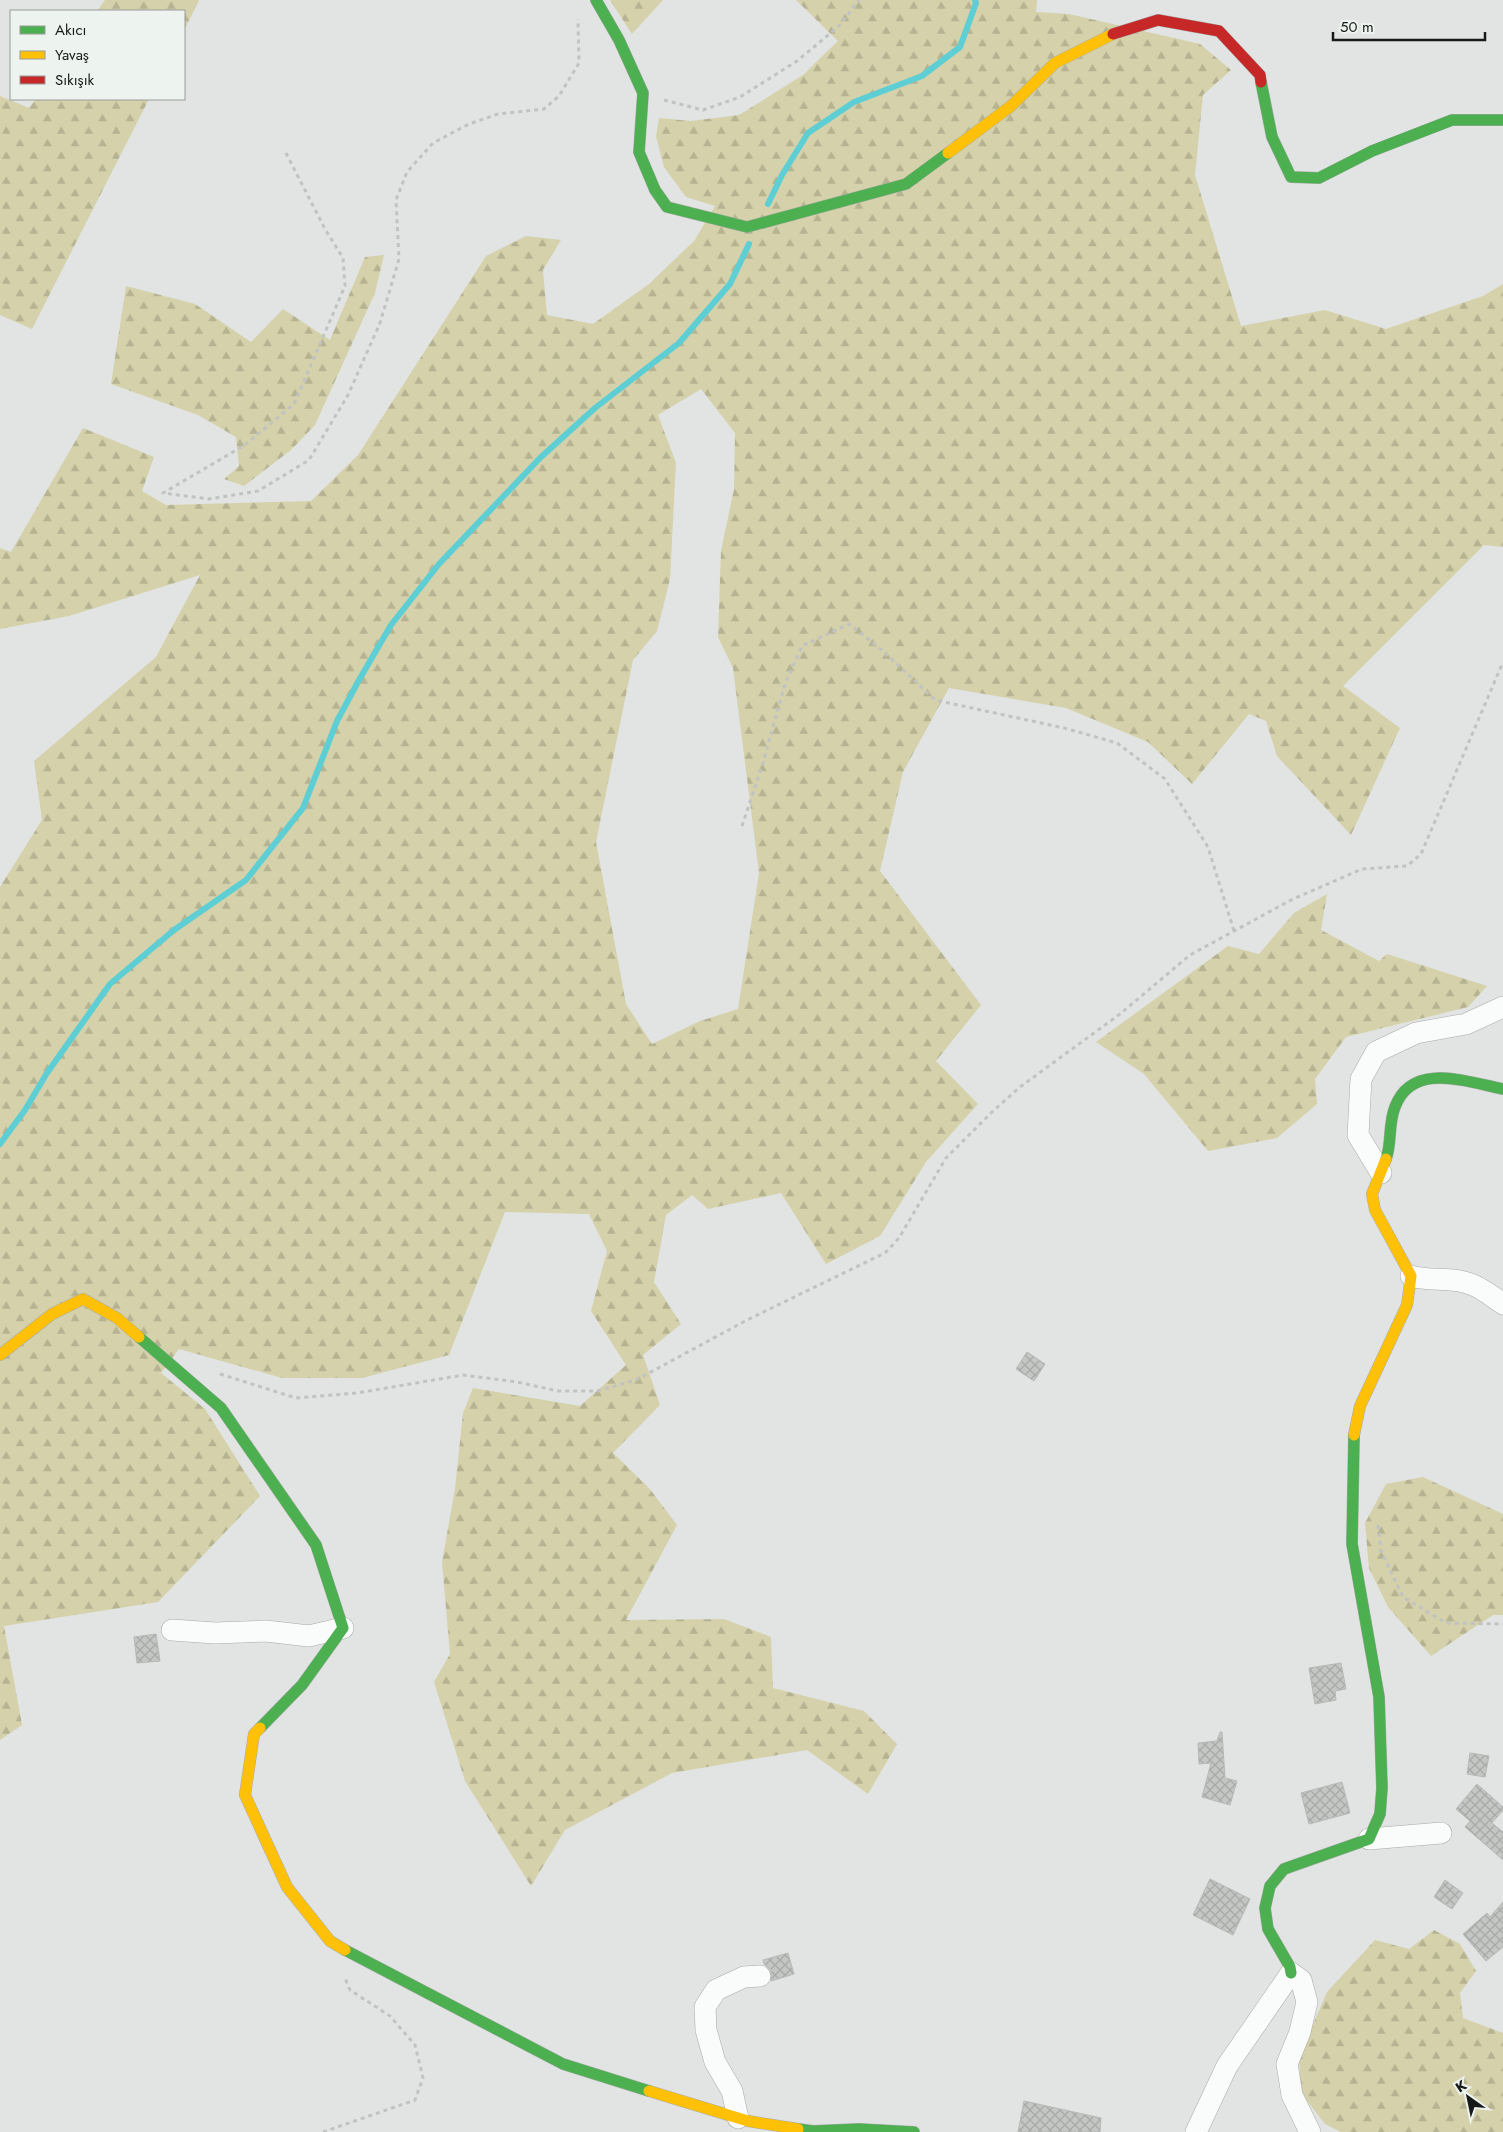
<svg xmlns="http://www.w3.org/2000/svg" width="1503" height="2132" viewBox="0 0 1503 2132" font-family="Jost,sans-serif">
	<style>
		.forest { fill: url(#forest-firs); fill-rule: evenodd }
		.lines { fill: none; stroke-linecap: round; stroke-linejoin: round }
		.stream { stroke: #5dcfd4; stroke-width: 6 }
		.building { fill: url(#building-cross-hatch); stroke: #b7b8b7 }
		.street-casing { stroke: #a8aaa9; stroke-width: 22 }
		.fast-casing { stroke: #a8aaa9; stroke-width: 12 }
		.slow-casing { stroke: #a8aaa9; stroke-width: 12 }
		.jam-casing { stroke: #a8aaa9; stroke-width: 12 }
		.path { stroke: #c1c3c2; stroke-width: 3; stroke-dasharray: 4 4; stroke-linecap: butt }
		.street { stroke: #fafbfb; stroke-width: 21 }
		.fast { stroke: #4caf50; stroke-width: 11 }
		.slow { stroke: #ffc107; stroke-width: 11 }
		.jam { stroke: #c62828; stroke-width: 11 }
	</style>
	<defs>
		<pattern id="forest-firs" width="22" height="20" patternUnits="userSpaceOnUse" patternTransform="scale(1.25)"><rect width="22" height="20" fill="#d5d1aa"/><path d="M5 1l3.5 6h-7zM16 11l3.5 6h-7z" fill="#b6b392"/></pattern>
		<pattern id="building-cross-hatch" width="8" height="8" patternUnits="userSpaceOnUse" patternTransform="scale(1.25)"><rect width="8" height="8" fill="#c4c6c4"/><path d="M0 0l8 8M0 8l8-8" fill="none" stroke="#a8aaa8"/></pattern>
	</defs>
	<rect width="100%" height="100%" fill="#e1e4e2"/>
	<path class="forest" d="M105,0H199L184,31V11H97Z
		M610,0H663L632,34Z
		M796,0H1037L1036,12L1069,14L1200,44L1231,70L1203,95L1195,175L1241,326L1325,310L1386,329L1483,296L1503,284V547L1484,545L1343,686L1400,728L1351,835L1277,756L1266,721L1249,714L1192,784L1148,742L1066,708L949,688L903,772L880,871L981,1005L936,1061L978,1104L926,1162L880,1236L826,1264L781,1193L708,1209L692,1195L666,1215L654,1282L681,1324L643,1355L660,1405L613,1453L649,1488L677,1525L626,1620L724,1619L771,1637L773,1688L864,1711L897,1744L868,1794L807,1750L672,1773L565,1830L531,1886L465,1781L434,1682L450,1654L442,1562L455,1489L463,1413L473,1388L580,1406L626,1365L591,1311L607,1251L589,1214L505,1212L449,1355L362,1378H282L179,1349L161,1373L205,1409L260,1496L158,1602L4,1626L22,1725L0,1740V887L42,820L34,761L156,657L200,575L69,616L0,629V548L11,552L83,428L154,457L142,491L166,505L311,501L358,455L486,256L526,236L561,240L543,270L547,315L593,324L649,284L694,241L715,206L686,197L664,167L656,136L659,118L691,121L739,115L803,75L838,41ZM701,389L735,433L734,489L721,551L718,637L733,668L759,873L738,1009L700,1021L652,1044L626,1004L596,842L633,660L657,631L670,579L676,463L658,415Z
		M0,96L29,108L36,99H149L32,329L0,315Z
		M384,255L375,293L315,425L291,450L244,486L224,479L239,466L236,437L198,415L111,384L126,286L195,304L251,342L283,309L330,340L365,257Z
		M1327,894L1321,930L1379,961L1387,954L1487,986L1468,1007L1346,1037L1315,1079L1317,1104L1277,1138L1208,1151L1144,1074L1096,1042L1228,946L1259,954L1294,913Z
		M1423,1477L1503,1514V1615H1493L1431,1656L1388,1607L1369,1568L1365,1523L1386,1484Z
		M1434,1930L1460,1944L1476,1971L1460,1993L1463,2018L1503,2033V2132H1341L1325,2124L1301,2093L1299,2057L1327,1992L1375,1940L1409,1949Z"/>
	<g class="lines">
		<path class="stream" d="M768,204L782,175L808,133L854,102L922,76L960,47L976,3L975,0
			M0,1144L25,1110L47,1073L110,984L174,930L246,880L303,808L337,721L359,680L391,625L439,564L540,458L595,408L679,343L730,284L749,244"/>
	</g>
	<path class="building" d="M1027,1352L1045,1364L1034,1381L1016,1369Z
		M156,1634L160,1661L137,1663L134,1637Z
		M1341,1663L1346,1689L1335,1691L1336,1700L1315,1704L1309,1668Z
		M1220,1732H1222L1225,1778L1237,1781L1230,1805L1202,1797L1211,1763L1199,1764L1198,1743L1217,1741Z
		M1470,1753L1489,1756L1485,1777L1467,1774Z
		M1342,1782L1350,1813L1309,1824L1301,1793Z
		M1477,1784L1503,1807V1810L1492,1823L1503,1832V1860L1465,1827L1470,1821L1456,1809Z
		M1210,1879L1250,1899L1233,1935L1193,1915Z
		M1445,1880L1463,1893L1452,1909L1434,1897Z
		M1503,1902V1947L1486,1961L1463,1934L1487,1913L1490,1917Z
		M788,1953L794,1974L771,1981V1970L764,1964L763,1960Z
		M1024,2101L1101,2118L1100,2132H1018Z"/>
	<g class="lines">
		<defs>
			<path id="street" d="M1381,1173L1358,1135L1361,1079L1376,1052L1416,1033L1466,1024L1503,1007
				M1411,1276C1430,1282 1454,1276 1473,1285C1483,1289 1493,1297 1503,1304
				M172,1630L215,1633L266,1631L309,1636L343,1628
				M1369,1839L1441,1833
				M738,2118L732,2091L715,2062L706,2030L705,2007L716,1990L744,1977L760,1976
				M1196,2132L1227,2066L1291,1973L1301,1980L1307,2002L1300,2032L1287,2064L1292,2095L1310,2132"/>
			<path id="fast" d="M596,0L619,40L643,93L639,152L655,190L667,207L747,227L906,184L948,153
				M1261,82L1272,137L1291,177L1319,178L1372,151L1452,120H1503
				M1386,1159C1392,1143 1388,1124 1395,1107C1412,1061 1467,1082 1503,1089
				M139,1337L221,1408L316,1545L343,1628L302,1685L260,1728
				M345,1950L563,2064L649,2091
				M1291,1973L1290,1967L1268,1929L1265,1908L1270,1886L1284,1869L1369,1839L1380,1814L1382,1788L1379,1697L1352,1544L1354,1435
				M798,2129L813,2131L859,2129L914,2132"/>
			<path id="slow" d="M948,153L1011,106L1055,63L1113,34
				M0,1355L52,1314L83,1299L117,1318L139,1337
				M1354,1435L1360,1406L1407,1305L1411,1276L1375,1210L1372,1194L1386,1159
				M260,1728L254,1734L245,1795L287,1887L330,1941L345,1950
				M649,2091L748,2121L798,2129"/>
			<path id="jam" d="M1113,34L1158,20L1219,31L1260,75L1261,82"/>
		</defs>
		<use href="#street" class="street-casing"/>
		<use href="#fast" class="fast-casing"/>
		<use href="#slow" class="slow-casing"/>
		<use href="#jam" class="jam-casing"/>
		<path class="path" d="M664,100L703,110L740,97L797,61L838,27L859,0
			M286,153L325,229L343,258L345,286L294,404L245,445L163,493L209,499L258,491L309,460L348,395L380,323L399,259L396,200L407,172L433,143L469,124L498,114L544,109L559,96L579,63L578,19
			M742,826L763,763L785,684L802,646L849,624L883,651L935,700L1064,728L1117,743L1165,779L1208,847L1234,931
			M220,1374L296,1398L357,1393L463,1375L517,1382L558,1391H597L636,1380L747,1320L885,1253L899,1238L946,1158L993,1111L1020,1087L1120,1014L1190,955L1291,900L1362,869L1407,866L1421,854L1503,662
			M1378,1525L1381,1551L1403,1597L1446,1623L1503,1624
			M323,2132L415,2100L423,2078L415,2045L390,2016L350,1990L344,1976"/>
		<use href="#street" class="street"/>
		<use href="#fast" class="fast"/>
		<use href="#slow" class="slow"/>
		<use href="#jam" class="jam"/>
	</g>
	<rect x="10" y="10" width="175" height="90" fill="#edf3ee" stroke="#989c99"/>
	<rect x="20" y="26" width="25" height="8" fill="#4caf50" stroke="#989c99"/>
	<text x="55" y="35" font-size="15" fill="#181a19">Akıcı</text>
	<rect x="20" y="51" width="25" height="8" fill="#ffc107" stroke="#989c99"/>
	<text x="55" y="60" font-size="15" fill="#181a19">Yavaş</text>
	<rect x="20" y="76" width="25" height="8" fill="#c62828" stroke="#989c99"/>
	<text x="55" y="85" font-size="15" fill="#181a19">Sıkışık</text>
	<g transform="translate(1468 2097) rotate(327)" stroke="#edf3ee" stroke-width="4" paint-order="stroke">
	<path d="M0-4L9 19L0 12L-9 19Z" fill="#181a19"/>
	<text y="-8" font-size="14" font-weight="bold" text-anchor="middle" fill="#181a19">K</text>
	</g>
	<path d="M1333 32v8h152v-8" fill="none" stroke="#181a19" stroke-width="2.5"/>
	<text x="1340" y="32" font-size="15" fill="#181a19" stroke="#edf3ee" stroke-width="4" paint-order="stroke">50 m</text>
</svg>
